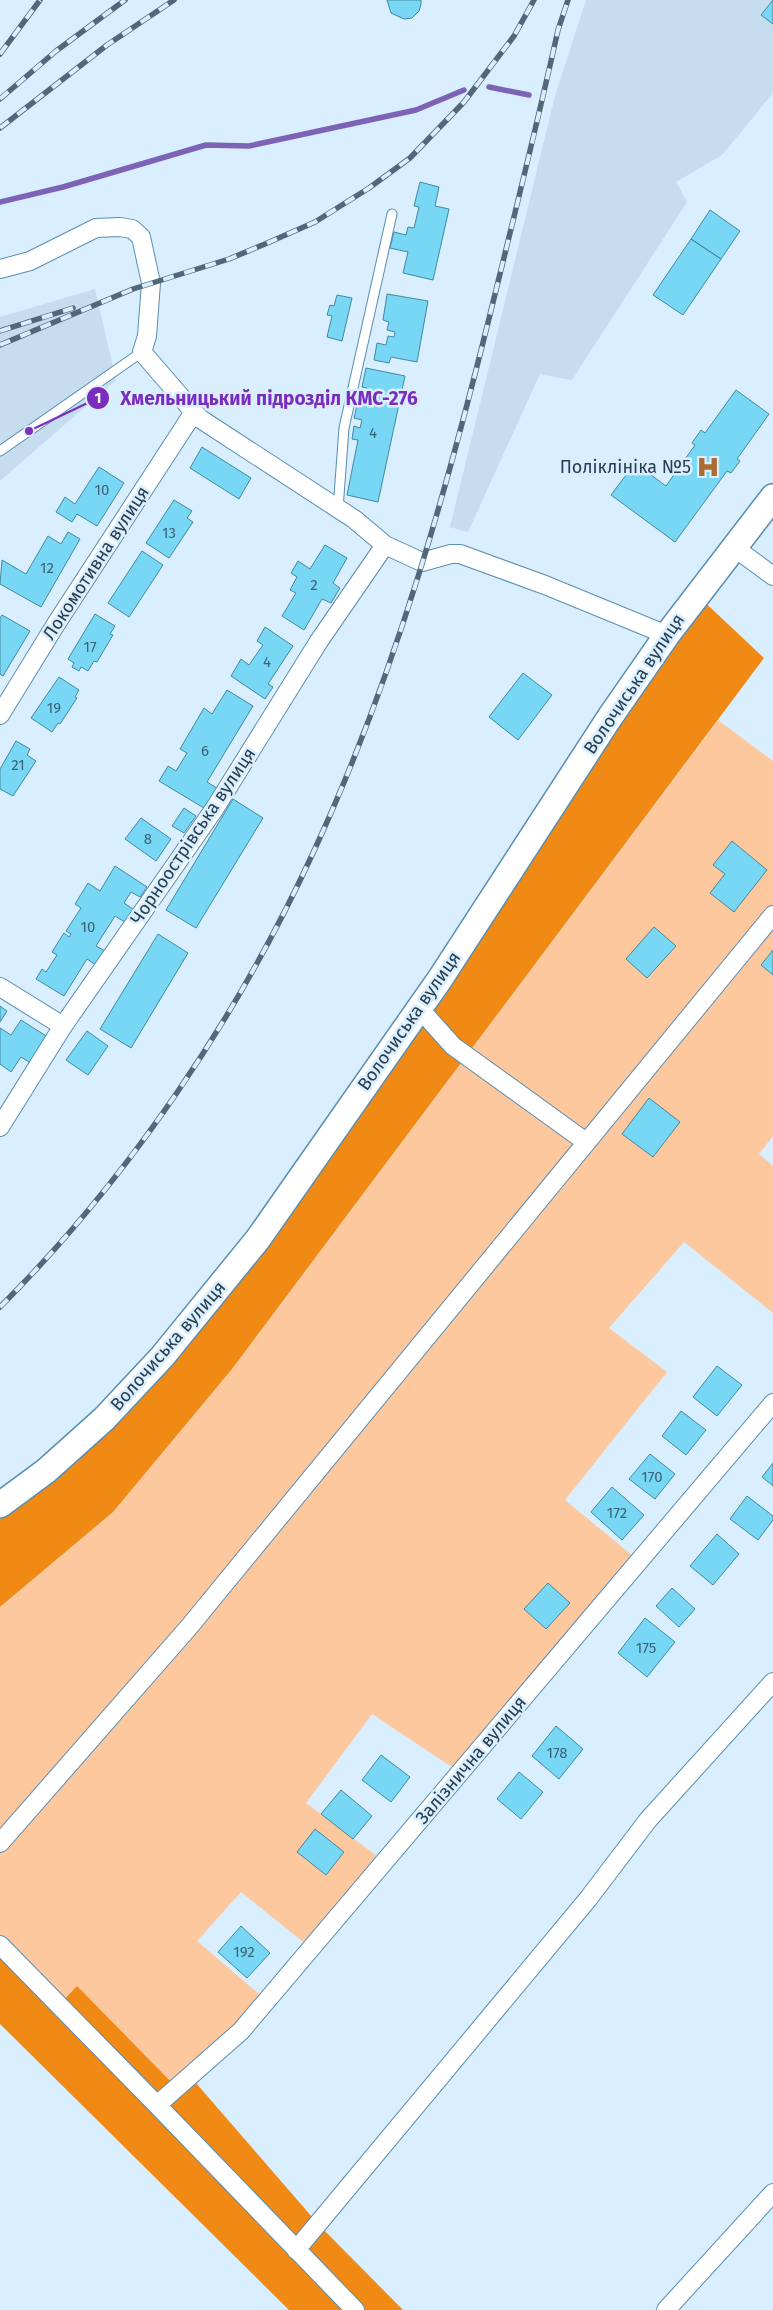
<svg xmlns="http://www.w3.org/2000/svg" width="773" height="2310" viewBox="0 0 773 2310" font-family="'Fira Sans',sans-serif">
	<style>
		.built { fill: #c5ddef }
		.green { fill: #fdc89e }
		.forest { fill: #f18a14 }
		.lines { fill: none; stroke-linecap: round; stroke-linejoin: round }
		.stream { stroke: #7c63b6; stroke-width: 5.5 }
		.building { fill: #77d7f5; stroke: #43899f }
		.service-casing { stroke: #598db1; stroke-width: 11 }
		.minor-casing { stroke: #598db1; stroke-width: 20 }
		.secondary-casing { stroke: #598db1; stroke-width: 28 }
		.service { stroke: #fff; stroke-width: 9 }
		.minor { stroke: #fff; stroke-width: 18 }
		.secondary { stroke: #fff; stroke-width: 25 }
		.rail-casing { stroke: #526878; stroke-width: 5.5 }
		.rail { stroke: #d9eefe; stroke-width: 4; stroke-dasharray: 11; stroke-linecap: butt }
		.labels { text-anchor: middle; stroke-width: 5; stroke-linejoin: round; paint-order: stroke }
		.number-label { font-size: 15px; fill: #3c6478 }
		.poi-label { font-size: 18px; fill: #283e4e; stroke: #d9eefe; text-anchor: end }
		.street-label { font-size: 18px; fill: #283e4e; stroke: #d9eefe }
		.leader { fill: none; stroke: #7b2cbf; stroke-width: 2 }
		.callout-dot { fill: #7b2cbf; stroke: #d9eefe; stroke-width: 2 }
		.mark-label { font-size: 15px; text-anchor: middle; font-weight: bold; fill: #fff }
		.callout-label { font-size: 19px; text-anchor: middle; font-weight: bold; fill: #7b2cbf; stroke: #d9eefe; stroke-width: 5; stroke-linejoin: round; paint-order: stroke }
	</style>
	<rect width="100%" height="100%" fill="#d9eefe"/>
	<path class="built" d="M586,0H773V93L722,155L676,182L687,202L572,380L540,374L468,532L450,527L555,96Z
		M95,289L116,380L0,481V317Z"/>
	<path class="green" d="M718,720L773,761V1136L759,1154L773,1166V1313L684,1242L609,1328L667,1372L565,1500L639,1561L461,1773L372,1714L306,1803L385,1862L312,1949L241,1892L197,1941L267,2001L157,2105L0,1945V1607L113,1512L232,1369Z"/>
	<path class="forest" d="M696,594L764,658L232,1369L113,1512L0,1607V1505L162,1357Z
		M0,1945L59,2005L77,1986L176,2087L189,2075L319,2225L403,2310H289L0,2024Z"/>
	<g class="lines">
		<path class="stream" d="M489,87L529,95
			M0,202L63,187L206,145L249,146L416,110L464,90"/>
	</g>
	<path class="building" d="M387,0H421V4L419,11L412,18L404,19L391,13Z
		M773,0V24L761,15Z
		M420,182L439,187L435,206L449,209L433,280L403,273L408,252L390,248L394,232L406,235L408,227L414,228L419,207L414,206Z
		M710,210L740,231L721,259L691,239Z
		M691,239L721,259L683,315L653,295Z
		M387,294L428,301L417,362L391,357L389,363L374,360L377,343L386,345L388,336L394,337L395,332L387,330L389,322L383,320Z
		M337,295L352,298L342,341L327,337L332,316L327,315L330,305L334,306Z
		M366,368L405,376L378,502L347,495L358,440L352,439L354,426L360,428L362,420L354,418L359,396L365,397L367,388L362,387Z
		M736,390L769,414L737,459L740,461L731,473L727,471L675,542L611,495L635,463L666,486L695,445L692,443L701,430L705,433Z
		M202,447L251,478L239,499L190,468Z
		M99,467L124,483L97,526L77,514L72,522L56,512L65,497L75,504Z
		M174,500L192,511L187,518L193,522L169,558L146,543Z
		M68,532L80,539L41,607L0,584L2,560L26,574L48,536L61,544Z
		M325,545L347,558L333,583L340,588L331,603L322,599L304,630L282,616L296,593L290,590L297,577L291,573L298,561L310,569Z
		M142,551L163,565L129,617L108,603Z
		M95,614L115,626L110,634L113,635L97,662L94,661L88,671L81,667L79,671L72,667L74,663L68,659Z
		M2,615L30,631L3,676L0,674V618Z
		M265,627L293,646L268,684L273,687L265,699L231,676L241,659L249,665L263,645L257,641Z
		M523,673L552,695L518,740L489,717Z
		M59,677L79,690L75,697L77,698L60,724L58,723L52,732L31,718Z
		M227,690L253,706L207,782L217,788L204,808L159,781L168,766L176,771L187,753L180,749L204,708L212,714Z
		M16,741L30,749L27,755L36,761L13,796L0,789V769Z
		M233,799L263,818L196,928L166,910Z
		M184,808L196,816L184,833L172,826Z
		M141,818L171,839L156,861L125,839Z
		M732,841L767,870L734,912L710,893L725,874L713,865Z
		M115,866L147,887L140,897L131,892L124,903L136,911L128,924L115,916L96,946L105,951L96,965L87,959L64,996L36,979L42,969L46,972L57,955L52,952L64,933L69,937L71,934L66,931L81,908L75,904L88,883L100,891Z
		M654,927L676,946L647,978L626,959Z
		M158,934L188,953L131,1048L100,1029Z
		M773,950V975L761,965Z
		M0,1006L7,1011L0,1022Z
		M21,1020L51,1039L34,1065L21,1057L11,1072L0,1064V1028L11,1035Z
		M87,1031L108,1046L88,1075L66,1060Z
		M649,1098L680,1122L653,1157L622,1134Z
		M717,1366L742,1385L717,1416L693,1397Z
		M681,1411L706,1430L686,1455L662,1436Z
		M650,1454L675,1474L655,1499L629,1479Z
		M773,1463V1486L762,1477Z
		M612,1487L644,1515L622,1540L591,1512Z
		M747,1496L773,1516V1520L758,1540L730,1519Z
		M717,1534L739,1554L713,1585L690,1566Z
		M548,1583L570,1603L546,1629L524,1609Z
		M672,1588L695,1609L679,1627L656,1606Z
		M645,1618L675,1642L647,1677L618,1653Z
		M556,1726L583,1749L559,1779L532,1756Z
		M381,1755L410,1777L391,1802L362,1780Z
		M519,1772L543,1792L521,1819L497,1799Z
		M341,1790L372,1816L353,1839L321,1814Z
		M315,1829L344,1852L326,1875L297,1852Z
		M241,1926L270,1953L247,1978L218,1952Z"/>
	<g class="lines">
		<defs>
			<path id="service" d="M0,451L142,352
				M338,509L344,428L392,214"/>
			<path id="minor" d="M0,269L30,261L96,228L120,227L132,229L141,237L151,283L147,336L142,352L199,418L354,519L385,545L422,562L451,554H460L545,585L667,635
				M735,548L773,576
				M0,715L56,624L194,412
				M0,987L63,1026
				M419,1008L453,1046L586,1142
				M0,1127L63,1026L215,808L319,641L385,545
				M0,1843L189,1627L773,915
				M0,1945L157,2105L355,2310
				M157,2105L241,2031L773,1403
				M296,2250L588,1899L648,1820L773,1682
				M666,2310L773,2193"/>
			<path id="secondary" d="M0,1505L46,1471L104,1419L162,1357L258,1239L440,979L610,717L667,635L773,497"/>
		</defs>
		<use href="#service" class="service-casing"/>
		<use href="#minor" class="minor-casing"/>
		<use href="#secondary" class="secondary-casing"/>
		<use href="#service" class="service"/>
		<use href="#minor" class="minor"/>
		<use href="#secondary" class="secondary"/>
		<defs>
			<path id="rail" d="M0,54L40,0
				M0,99L56,51L125,0
				M0,128L107,45L174,0
				M0,331L73,308
				M0,345L133,289L229,259L265,244L315,222L369,188L410,158L464,102L514,36L534,0
				M0,1307C129,1178 237,1018 313,853C397,672 450,479 497,286C518,201 539,116 558,30L568,0"/>
		</defs>
		<use href="#rail" class="rail-casing"/>
		<use href="#rail" class="rail"/>
	</g>
	<defs>
		<symbol id="hospital-bare" viewBox="-9 -9 18 18"><path d="M-5-5h3v3.5h4V-5h3V5h-3V1.5h-4V5h-3Z" fill="#ab6c33" stroke="#d9eefe" stroke-width="2.5" paint-order="stroke"/></symbol>
	</defs>
	<g fill-rule="evenodd">
		<use href="#hospital-bare" x="692" y="451" width="32" height="32"/>
	</g>
	<g class="labels">
		<g class="number-label">
			<text x="373" y="438">4</text>
			<text x="102" y="495">10</text>
			<text x="169" y="538">13</text>
			<text x="47" y="573">12</text>
			<text x="314" y="590">2</text>
			<text x="90" y="652">17</text>
			<text x="267" y="667">4</text>
			<text x="54" y="713">19</text>
			<text x="205" y="756">6</text>
			<text x="18" y="770">21</text>
			<text x="148" y="844">8</text>
			<text x="88" y="932">10</text>
			<text x="652" y="1482">170</text>
			<text x="617" y="1518">172</text>
			<text x="646" y="1653">175</text>
			<text x="557" y="1758">178</text>
			<text x="244" y="1957">192</text>
		</g>
		<g class="poi-label">
			<text x="691" y="473">Поліклініка №5</text>
		</g>
		<g class="street-label">
			<text transform="translate(96 563) rotate(-57)" y="6">Локомотивна вулиця</text>
			<text transform="translate(634 684) rotate(-56)" y="6">Волочиська вулиця</text>
			<text transform="translate(193 836) rotate(-56)" y="6">Чорноострівська вулиця</text>
			<text transform="translate(409 1021) rotate(-55)" y="6">Волочиська вулиця</text>
			<text transform="translate(168 1346) rotate(-49)" y="6">Волочиська вулиця</text>
			<text transform="translate(471 1760) rotate(-50)" y="6">Залізнична вулиця</text>
		</g>
	</g>
	<path class="leader" d="M29 431L98 398"/>
	<g class="callout-dot">
		<circle cx="29" cy="431" r="5"/>
		<circle cx="98" cy="398" r="12"/>
	</g>
	<g class="mark-label">
		<text x="98" y="403">1</text>
	</g>
	<g class="callout-label">
		<text x="269" y="405">Хмельницький підрозділ КМС-276</text>
	</g>
</svg>
